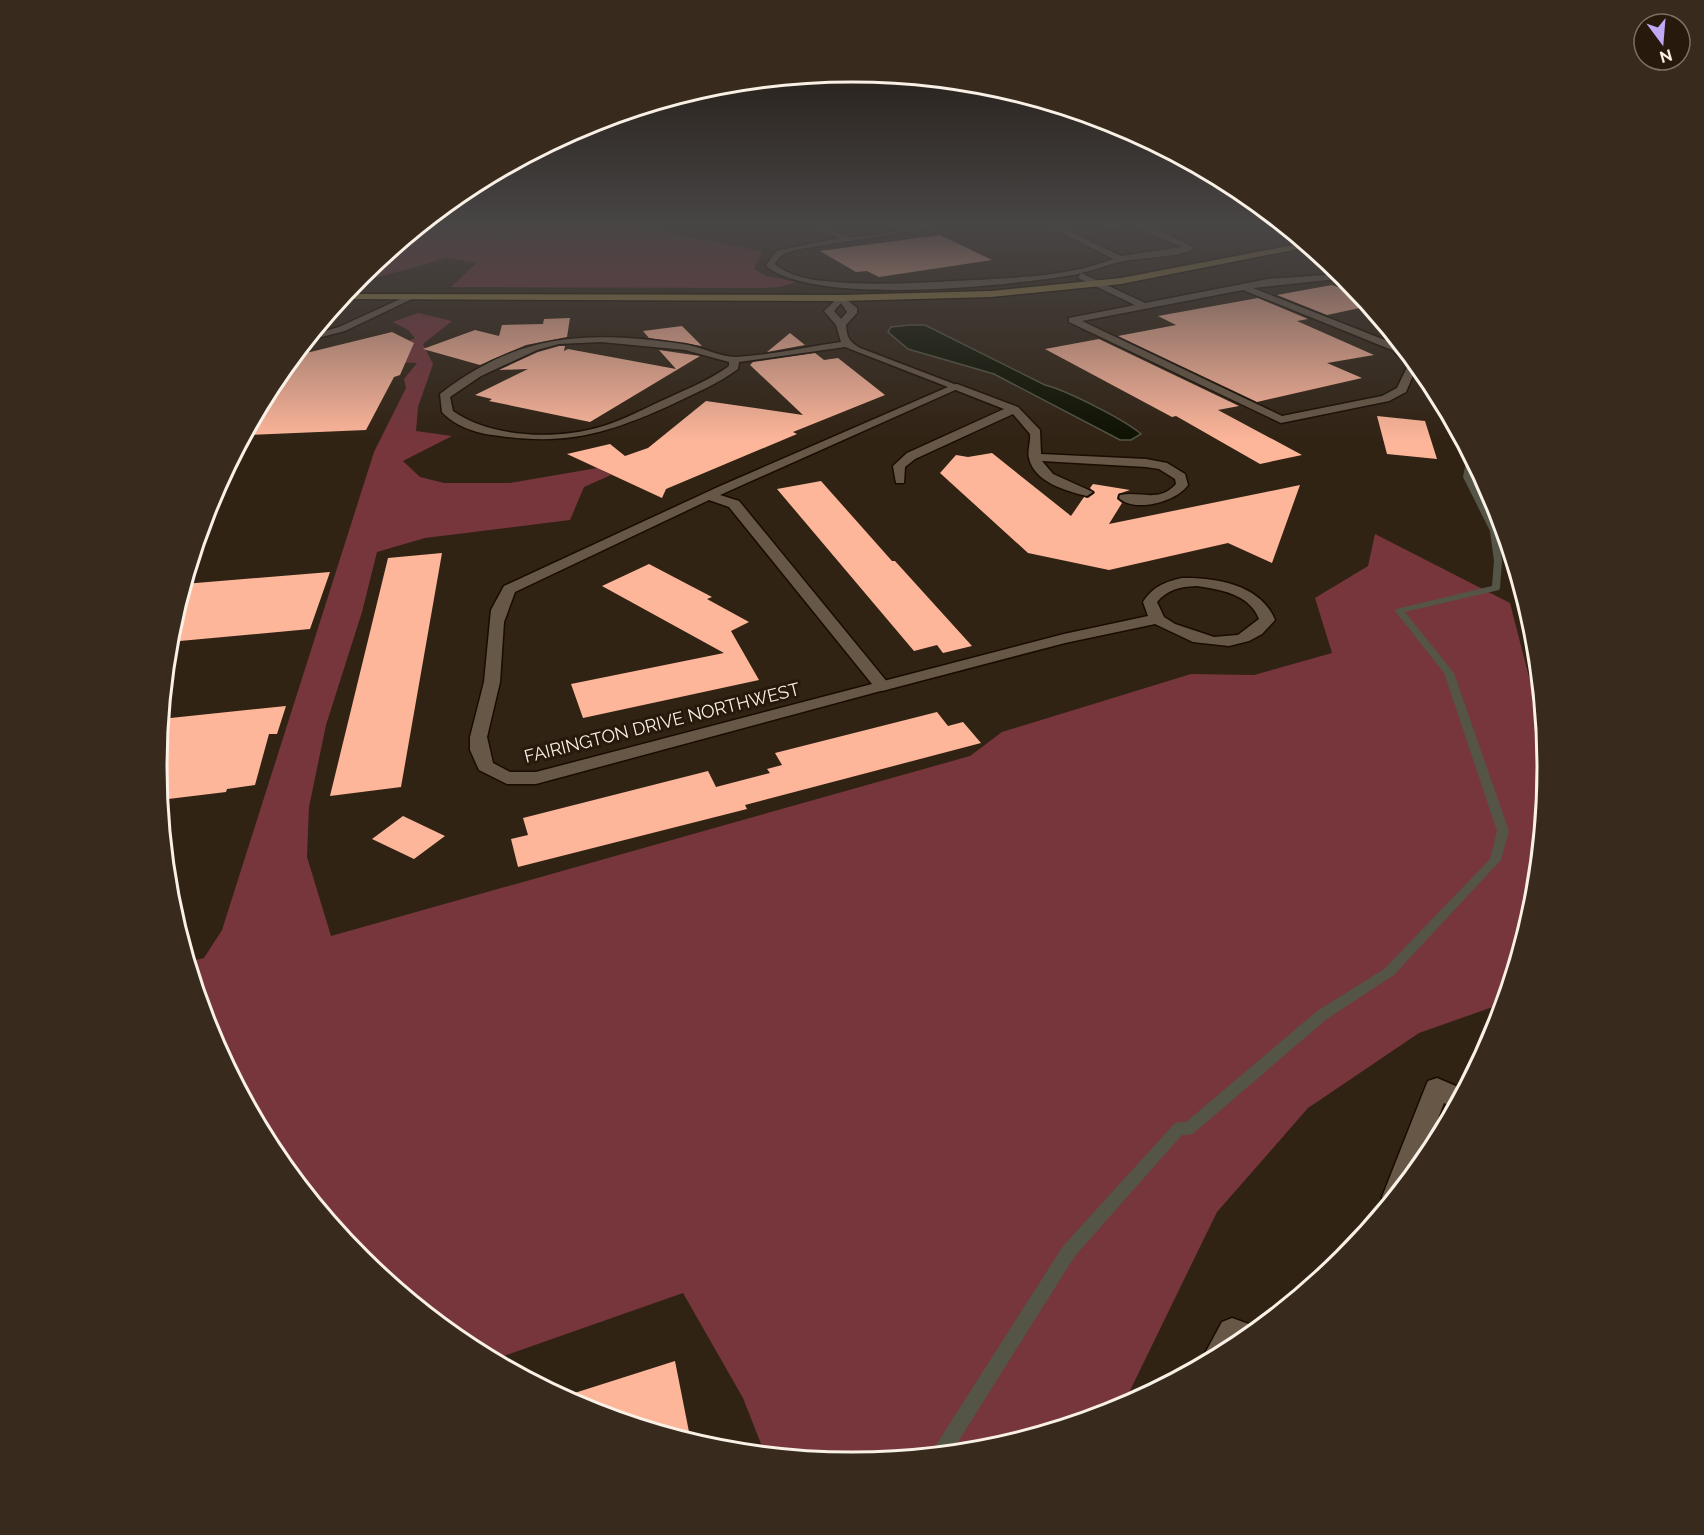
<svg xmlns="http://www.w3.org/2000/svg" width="1704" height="1535" viewBox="0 0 1704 1535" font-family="Raleway,sans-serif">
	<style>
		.forest { fill: #77353c }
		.water { fill: #0e1201; stroke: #545546; stroke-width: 1.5 }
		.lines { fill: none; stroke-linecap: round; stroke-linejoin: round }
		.stream { fill: #545546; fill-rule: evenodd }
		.building { fill: #feb69b }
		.lane-casing { stroke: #180c01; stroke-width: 3 }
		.street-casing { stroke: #180c01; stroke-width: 3 }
		.primary-casing { stroke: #180c01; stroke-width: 3 }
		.lane { fill: #675747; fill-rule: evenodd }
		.street { fill: #675747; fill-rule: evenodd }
		.primary { fill: #957e3f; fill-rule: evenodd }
		.labels { text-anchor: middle; stroke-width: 6; stroke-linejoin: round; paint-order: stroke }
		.street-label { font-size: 18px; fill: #f9f0e6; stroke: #27190b }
		.rim { fill: none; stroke: #f9f0e6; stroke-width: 3 }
	</style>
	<rect width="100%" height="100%" fill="#312314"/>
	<path class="forest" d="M421,226H633L762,251L754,269L767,276L796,282L780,287L760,288L451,287L476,263L447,258L353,284Z
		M418,313L452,321L423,344L433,364L418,407L416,431L452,436L403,461L420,477L444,483H510L597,468L611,475L584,487L570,520L425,538L377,552L362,612L326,725L309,807L307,857L331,936L970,756L1002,732L1191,674L1254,675L1332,653L1315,598L1368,566L1375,534L1510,603L1545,739L1547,768L1534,904L1504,1003L1419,1033L1308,1108L1217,1212L1121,1409L987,1450L852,1463L765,1454L743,1398L683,1293L492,1360L465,1346L360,1259L274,1154L209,1033L188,962L204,958L222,930L374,452L406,388L404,379L417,363L393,362L390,349L415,338L408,330L393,322Z"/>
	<path class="water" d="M910,325H925L1045,385C1066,390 1125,420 1141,434L1131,440H1120L994,374L908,349L888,332L891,327Z"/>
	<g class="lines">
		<path class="stream" d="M1470,455L1474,462L1471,477L1498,531L1502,561L1500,588L1499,590L1405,612L1454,673L1509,831L1501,860L1394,975L1327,1019L1194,1133L1189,1135H1182L1075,1256L951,1453L931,1455L934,1448L1063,1246L1174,1124L1179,1122H1186L1317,1011L1384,969L1490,859L1497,831L1444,673L1395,611L1396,609L1492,586L1494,561L1490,531L1463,477L1467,457Z"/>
	</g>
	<path class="building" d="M940,235L992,260L879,277L867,271L856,272L820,251Z
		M1332,285L1360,295L1369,306L1327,315L1277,295Z
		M1258,298L1308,319L1297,321L1374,355L1327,363L1362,378L1257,402L1118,336L1176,325L1158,316Z
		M570,318L567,337L526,345L480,365L423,349L475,330L499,336L502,325L543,324L544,319Z
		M682,326L702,346L649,338L643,331Z
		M392,332L414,343L400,375L394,377L366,430L245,435L274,381L294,356Z
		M790,333L805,345L767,352Z
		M1099,339L1239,406L1218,410L1302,455L1260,464L1176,416L1172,417L1045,349Z
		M559,346H565L564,351L568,349L676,369L659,350L700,356L590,422L489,401L492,399L475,395L528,369L499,370L538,352Z
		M815,353L824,360L838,358L885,395L793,432L797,434L666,489L662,498L567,454L610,444L625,456L648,448L706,401L803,415L750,365L753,362Z
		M1377,416L1425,421L1437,459L1387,454Z
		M992,453L1071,516L1084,497L1088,498L1095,493L1090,488L1093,484L1130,490L1118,494L1117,499L1122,503L1109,524L1300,485L1272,563L1228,543L1109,570L1028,553L940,473L956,455L968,457Z
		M821,481L892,561H895L972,646L943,653L937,645L914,651L777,489Z
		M442,553L401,787L330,796L388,558Z
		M649,564L712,597L707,599L749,622L731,631L759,680L583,718L571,684L724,653L602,586Z
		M330,572L310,629L169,642L184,584Z
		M286,706L277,734H269L255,785L227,789L226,792L160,800L157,767L161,719Z
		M937,712L948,726L963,722L981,743L745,805L747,809L518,867L511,839L528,835L523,818L708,771L716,787L770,773L767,769L782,765L775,753Z
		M403,816L445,836L414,859L372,839Z
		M675,1361L691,1442L586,1410L562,1397Z"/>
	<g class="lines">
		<defs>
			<path id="lane" d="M816,226C830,225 839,236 851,237C881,238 910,224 940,226L795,250L782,255L774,264C788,275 808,280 825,281C868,286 912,283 954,281C1006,278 1065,278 1113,259L1049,226H1058L1121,256L1182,247L1132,226H1151L1195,248C1180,258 1143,257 1124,261C1105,265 1087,273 1067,276C1003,286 815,306 766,266L776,251L840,238Z
				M1101,226H1127L1104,230Z
				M1081,273L1145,303L1268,279L1341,274L1346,278L1253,288L1400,346L1417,366L1406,392L1389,401L1281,423L1069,322V318L1135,305L1078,278ZM1243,290L1392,350L1408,365L1397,388L1382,396L1282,416L1082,321Z
				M957,384L1018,407L1040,430L1041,454L1146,459L1167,463L1185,474L1188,485C1176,502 1135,513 1119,498L1120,495C1140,491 1160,503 1176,484L1175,479L1159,469L1146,467L1042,461L1053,474L1093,492L1087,496C1066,491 1034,482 1029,458C1027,451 1031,442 1030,434L1013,414L915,459L905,467L904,483H896L893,466L907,453L1004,409L953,389V385Z
				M1182,578C1216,577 1261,585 1275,620L1262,634L1249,641L1229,646L1193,642L1155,624L1065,643L882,691L874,686L876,683L1064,634L1148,616L1143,602C1153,587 1164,582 1182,578ZM1196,586C1219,589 1250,594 1259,619L1238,635L1214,637L1175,624L1164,617L1157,602C1168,589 1180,587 1196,586Z
				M1437,1078L1465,1090L1455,1108L1444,1103L1419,1167L1386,1206L1382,1197L1425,1088L1428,1081Z"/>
			<path id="street" d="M409,295L416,297L345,331L306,341L311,335L339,327Z
				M841,295L857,308V313L846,325C847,338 849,341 860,348L962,387L720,495L739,501L888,683L890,686L888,689L536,784H507L479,770L470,750V737L484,682L491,610L504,586L718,487L948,387L845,347L739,362L738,369C718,384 695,393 673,404C612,432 568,446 500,436C479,434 457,428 442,412L440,394C519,332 588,331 683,344C700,346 719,357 736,357C771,355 806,347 841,342L836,325L824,311ZM841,303L847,312L841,319L834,311ZM601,342L685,350L729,362V366C710,380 689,388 668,398C645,408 624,420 600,427C556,440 491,438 453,411L450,397L481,376L537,350L559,344ZM709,500L729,507L872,684L536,772H510L493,763L487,737L500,682L504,622L515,592Z
				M1232,1318L1260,1328L1238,1346L1206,1363L1203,1357L1222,1322Z"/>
			<path id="primary" d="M1304,243L1308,247L1121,284L991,297L841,301L341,299L345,294L841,295L991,291L1121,278Z"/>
		</defs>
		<use href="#lane" class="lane-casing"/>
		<use href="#street" class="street-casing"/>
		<use href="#primary" class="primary-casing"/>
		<use href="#lane" class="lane"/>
		<use href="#street" class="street"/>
		<use href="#primary" class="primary"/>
	</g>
	<linearGradient id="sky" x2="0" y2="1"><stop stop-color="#1b130b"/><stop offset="0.51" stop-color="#484545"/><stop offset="1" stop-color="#484545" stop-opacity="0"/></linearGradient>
	<rect width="1704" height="441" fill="url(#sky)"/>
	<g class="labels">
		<g class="street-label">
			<text transform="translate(662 723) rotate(-14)" y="6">FAIRINGTON DRIVE NORTHWEST</text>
		</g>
	</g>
	<path d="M0 0H1704V1535H0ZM167 767a685 685 0 1 1 1370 0a685 685 0 1 1-1370 0Z" fill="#382a1d" fill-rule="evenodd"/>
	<path class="rim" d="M167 767a685 685 0 1 1 1370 0a685 685 0 1 1-1370 0Z"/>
	<g transform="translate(1662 42) rotate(164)"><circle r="28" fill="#27190b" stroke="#7b6f63" stroke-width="1.5"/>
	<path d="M0-4.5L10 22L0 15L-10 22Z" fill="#bfa8f4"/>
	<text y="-9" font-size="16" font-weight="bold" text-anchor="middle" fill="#f9f0e6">N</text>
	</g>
</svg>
